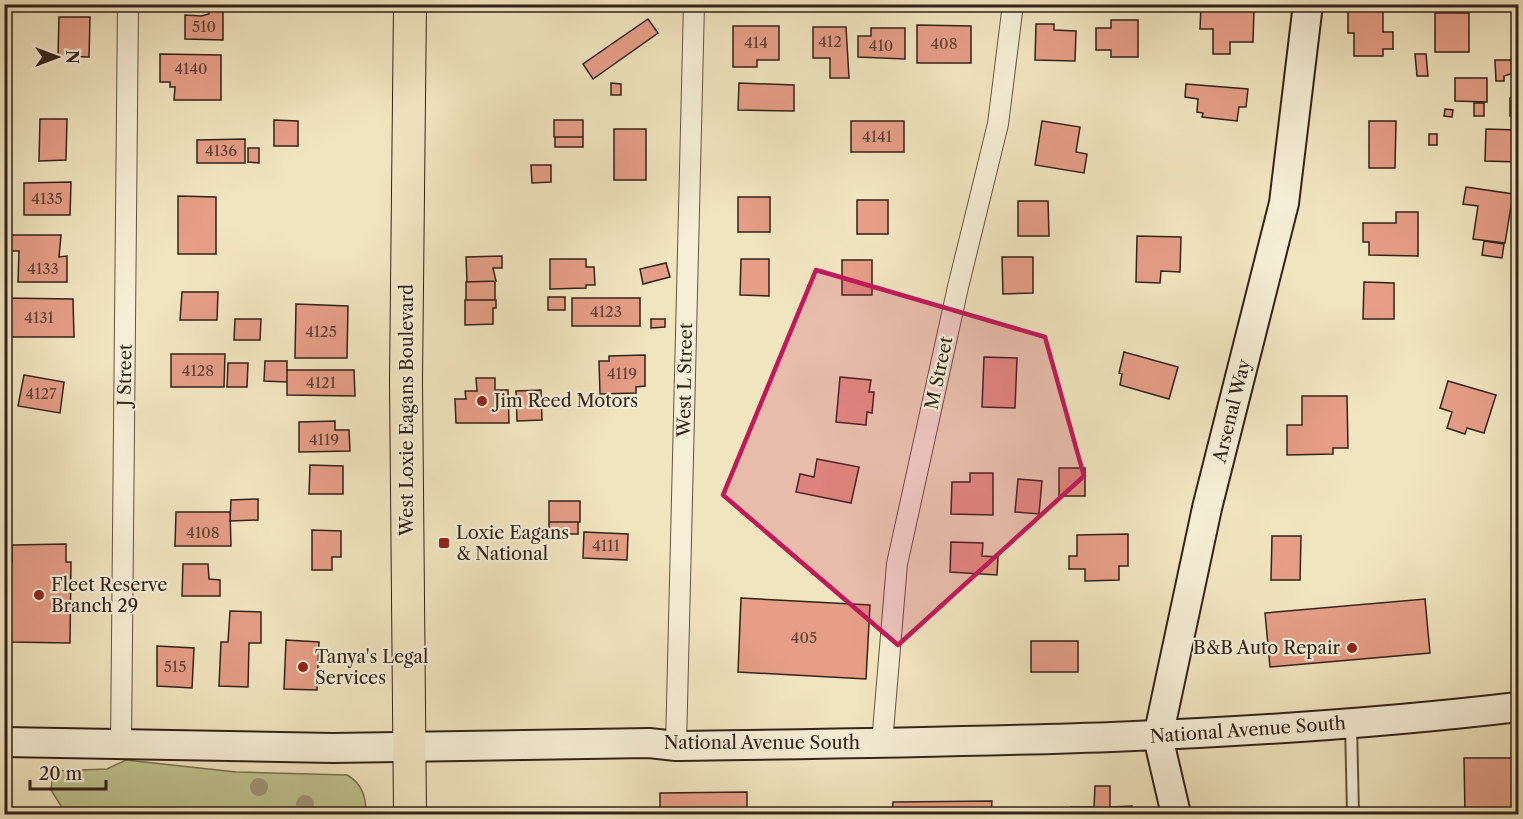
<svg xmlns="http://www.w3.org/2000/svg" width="1523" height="819" viewBox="0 0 1523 819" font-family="'Libre Caslon Text',serif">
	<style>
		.green { fill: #bec38f; stroke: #787354; stroke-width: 1.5 }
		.building { fill: #e69e87; stroke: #322319; stroke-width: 1.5 }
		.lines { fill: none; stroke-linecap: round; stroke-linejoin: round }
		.lane-casing { stroke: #625443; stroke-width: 14 }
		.street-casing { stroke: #625443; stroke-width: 22 }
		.secondary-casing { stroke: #322319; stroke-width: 32 }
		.primary-casing { stroke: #322319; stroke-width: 34 }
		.lane { stroke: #f6eed6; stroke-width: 10 }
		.street { stroke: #f6eed6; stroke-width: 20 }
		.secondary { stroke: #f6eed6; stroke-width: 28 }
		.primary { stroke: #f1e5c0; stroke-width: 32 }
		.tree { fill: #9f9577 }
		.marked { fill: #c2185b; fill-opacity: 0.2; stroke: #c2185b; stroke-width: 4.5; stroke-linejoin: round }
		.poi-dot { fill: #8f2418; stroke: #f6eed6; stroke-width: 2 }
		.labels { text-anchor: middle; stroke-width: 4.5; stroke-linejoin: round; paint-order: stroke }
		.number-label { font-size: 15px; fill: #5f4234 }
		.street-label { font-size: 18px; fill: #322319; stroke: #f6eed6 }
		.poi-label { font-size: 18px; fill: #322319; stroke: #f6eed6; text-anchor: start }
	</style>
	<rect width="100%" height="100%" fill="#f1e5c0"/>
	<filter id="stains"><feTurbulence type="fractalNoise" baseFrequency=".00333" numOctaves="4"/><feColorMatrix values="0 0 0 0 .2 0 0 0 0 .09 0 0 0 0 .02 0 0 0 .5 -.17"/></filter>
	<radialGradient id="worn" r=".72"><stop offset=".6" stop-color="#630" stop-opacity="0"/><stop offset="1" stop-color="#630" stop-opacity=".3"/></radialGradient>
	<path class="green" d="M126,760L236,772L347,775C363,784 366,798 366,814H66L51,790L53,771L107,769Z"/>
	<path class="building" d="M1201,5L1247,6L1246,9H1254L1253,42H1230V54H1213V29H1200Z
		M1516,8H1518V45H1515Z
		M209,11H223V40L185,39V15L201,16L209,14Z
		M1348,11H1383V32H1393V49H1383V56H1354V33H1348Z
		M1435,13H1469V52H1435Z
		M59,17H90L89,57L58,56Z
		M648,19L658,33L593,79L583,64Z
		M1111,20H1138V57H1111V50H1096V28H1111Z
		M1036,24H1054V30L1076,31L1075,61L1035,60Z
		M917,25L971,26V63H917Z
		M733,26H779V60H757V67H733Z
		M813,27H846L849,78H830V58H813Z
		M871,28H905V59L858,57V36H871Z
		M160,54L221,55V100H174L175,87H170V82H160Z
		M1415,54H1426L1428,76H1417Z
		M1495,60H1511V63H1517V72L1504,76V81H1496Z
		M1455,78H1487V102L1455,101Z
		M611,83L621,84V95H611Z
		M739,83L794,85V111L738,110Z
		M1186,84L1248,89L1246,107H1239L1237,121L1202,117L1203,113L1197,112L1198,99L1185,97Z
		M1518,89V117L1510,116V98H1518Z
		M1474,103H1484V116H1474Z
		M1445,109L1453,110L1452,117L1444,116Z
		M40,119H67L66,160L39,161Z
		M274,120L298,121V146H274Z
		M554,120H583V137H554Z
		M851,121H904V152H851Z
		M1042,121L1080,127L1076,152L1087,154L1084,173L1035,165Z
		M1369,121H1396L1395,168H1369Z
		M614,129H646V180H614Z
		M1486,129L1518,130V175V162L1485,161Z
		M1429,134H1437V145H1429Z
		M555,137H583V147H555Z
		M245,139V163H197V140Z
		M248,148H259V163L248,162Z
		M531,165H551V182L532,183Z
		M71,182L70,215H24V183Z
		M1466,187L1513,194L1505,243L1473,239L1478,206L1463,204Z
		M178,196L216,197V254H178Z
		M738,197H770V232H738Z
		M857,200H888V234H857Z
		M1018,201H1048L1049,236H1018Z
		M1396,212H1418V256L1369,255V242H1363V223H1396Z
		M4,235H61L59,257L67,256V282H18L19,251H4Z
		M1137,236L1181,237L1180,272L1161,271L1160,283L1136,282Z
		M1484,241L1504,244L1502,258L1482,255Z
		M502,256V268H493L496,281L467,282L466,257Z
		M1002,257H1033V293L1003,294Z
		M550,259H586V267H594L595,285H586V288L550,289Z
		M741,259H769V296L740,295Z
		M842,260H872V295H842Z
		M666,263L670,277L643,284L640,269Z
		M495,281V300H466V282Z
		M1364,282L1394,283V319H1363Z
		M182,292H218L217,320H180Z
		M548,297H565V310H548Z
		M4,298L73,299L74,337H4Z
		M572,298H640V326H572Z
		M465,300H496V308H493V324L465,325Z
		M296,304L348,306L347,358H295Z
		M235,319H261L260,340H234Z
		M651,319H665V327L651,328Z
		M1124,352L1178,367L1169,399L1120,385L1122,374L1119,373Z
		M171,354H225L224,387H171Z
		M645,355V386L636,387V393L600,394L599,361H609V356Z
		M984,357L1017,358L1015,408L982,407Z
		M265,361H287V382L264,381Z
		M228,363H248L247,387H227Z
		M287,370H354L355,396L287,395Z
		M24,375L64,382L60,413L18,406Z
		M840,377L871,380L869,392H874L872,413L867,412L866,425L836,422Z
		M476,378H495V390H508L509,423H456L455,399H466L465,391H477Z
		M1448,381L1496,395L1484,433L1467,428L1465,434L1447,428L1452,412L1440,408Z
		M541,390L542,420L517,421L516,391Z
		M1302,396H1347L1348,448H1333V454L1287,455V425H1302Z
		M335,421V430H349L350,451L299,452V422Z
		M817,459L859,467L851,503L796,492L800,474L814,477Z
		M310,465L343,466V494H309Z
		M1059,468H1085V496H1059Z
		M970,473H993V515L951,514L952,482H970Z
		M1018,479L1042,481L1039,514L1015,512Z
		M258,499V520L230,521L231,500Z
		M549,501H580V522H549Z
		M176,512H230L231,546H175Z
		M549,522H578V534H549Z
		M312,530L341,531V557H332V570H312Z
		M584,532L628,534L627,560L583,558Z
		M1128,534V566H1119V580L1085,581V569H1069V556H1077V535Z
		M1272,536H1301L1300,580H1271Z
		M951,542L983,543L982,556L998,557L997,575L950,572Z
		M66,544V562H71L70,643L10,642L11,606H4V562H12V545Z
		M183,564H208L209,579L220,580V596H182Z
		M741,598L870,605L866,679L738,672Z
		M1425,599L1430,653L1270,667L1265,613Z
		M230,611L261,612V643H249L248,687L219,686L221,642H228Z
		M286,640L319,642L317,690L284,689Z
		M1031,641H1078V672H1031Z
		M157,646L194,648L192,688L157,686Z
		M1464,758H1518V814H1465Z
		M1095,786H1110V807L1132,806V814H1071V807H1094Z
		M747,792V814H660V793Z
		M992,801L991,814H892L893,802Z"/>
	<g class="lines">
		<defs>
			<path id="lane" d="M1351,723L1353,814"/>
			<path id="street" d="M882,743L897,564L958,287L998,124L1013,4
				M121,746L128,4
				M676,746L694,4"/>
			<path id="secondary" d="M4,742L333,748L649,743L676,746C957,742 1239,740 1518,707
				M1176,814L1158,737L1207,508L1284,203L1308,4"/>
			<path id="primary" d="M410,4L406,381L410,814"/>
		</defs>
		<use href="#lane" class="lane-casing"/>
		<use href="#street" class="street-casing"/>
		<use href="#secondary" class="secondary-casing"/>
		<use href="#primary" class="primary-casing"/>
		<use href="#lane" class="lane"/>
		<use href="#street" class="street"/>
		<use href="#secondary" class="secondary"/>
		<use href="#primary" class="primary"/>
	</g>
	<g class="tree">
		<circle cx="259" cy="787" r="9"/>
		<circle cx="305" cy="804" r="9"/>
	</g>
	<path class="marked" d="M816,270L1045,337L1084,476L898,645L723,495Z"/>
	<g class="poi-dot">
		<circle cx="482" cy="401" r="6"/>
		<rect x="438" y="537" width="12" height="12" rx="3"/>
		<circle cx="39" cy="595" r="6"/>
		<circle cx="1352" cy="648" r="6"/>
		<circle cx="303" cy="667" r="6"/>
	</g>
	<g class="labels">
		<g class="number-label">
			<text x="204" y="32">510</text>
			<text x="830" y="47">412</text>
			<text x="756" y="48">414</text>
			<text x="944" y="49">408</text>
			<text x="881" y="51">410</text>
			<text x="191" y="74">4140</text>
			<text x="877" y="142">4141</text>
			<text x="221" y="156">4136</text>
			<text x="47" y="204">4135</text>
			<text x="43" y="274">4133</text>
			<text x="606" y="317">4123</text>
			<text x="39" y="323">4131</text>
			<text x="321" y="337">4125</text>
			<text x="198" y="376">4128</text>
			<text x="622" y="379">4119</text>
			<text x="321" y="388">4121</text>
			<text x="41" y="399">4127</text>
			<text x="324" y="445">4119</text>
			<text x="203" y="538">4108</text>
			<text x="606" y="551">4111</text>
			<text x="804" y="643">405</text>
			<text x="175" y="672">515</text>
		</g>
		<g class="street-label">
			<text transform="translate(939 373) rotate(-78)" y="6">M Street</text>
			<text transform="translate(125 375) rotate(-89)" y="6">J Street</text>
			<text transform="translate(685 380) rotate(-89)" y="6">West L Street</text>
			<text transform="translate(407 410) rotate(-90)" y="6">West Loxie Eagans Boulevard</text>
			<text transform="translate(1232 411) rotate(-76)" y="6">Arsenal Way</text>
			<text transform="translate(1248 730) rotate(-4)" y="6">National Avenue South</text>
			<text x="762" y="749">National Avenue South</text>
		</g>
		<g class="poi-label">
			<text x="494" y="407">Jim Reed Motors</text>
			<text x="456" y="539">Loxie Eagans<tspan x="456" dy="21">&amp; National</tspan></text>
			<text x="51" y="591">Fleet Reserve<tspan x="51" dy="21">Branch 29</tspan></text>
			<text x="1340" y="654" text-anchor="end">B&amp;B Auto Repair</text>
			<text x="315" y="663">Tanya's Legal<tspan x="315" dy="21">Services</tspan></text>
		</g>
	</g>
	<rect width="1523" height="819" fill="none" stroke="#f1e5c0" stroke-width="24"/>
	<rect x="6" y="6" width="1511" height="807" fill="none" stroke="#322319" stroke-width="3"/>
	<rect x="12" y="12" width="1499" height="795" fill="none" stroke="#322319" stroke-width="1.5"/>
	<g transform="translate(57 57) rotate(90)" stroke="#f6eed6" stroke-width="4.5" paint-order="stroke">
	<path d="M0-4.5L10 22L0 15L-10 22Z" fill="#322319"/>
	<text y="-9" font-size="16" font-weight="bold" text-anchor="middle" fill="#322319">N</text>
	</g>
	<path d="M30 780v9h76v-9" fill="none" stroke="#322319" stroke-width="3"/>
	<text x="39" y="780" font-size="18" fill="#322319" stroke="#f6eed6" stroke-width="4.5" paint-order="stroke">20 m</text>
	<rect width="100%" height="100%" filter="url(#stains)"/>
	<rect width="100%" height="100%" fill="url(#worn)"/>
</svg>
